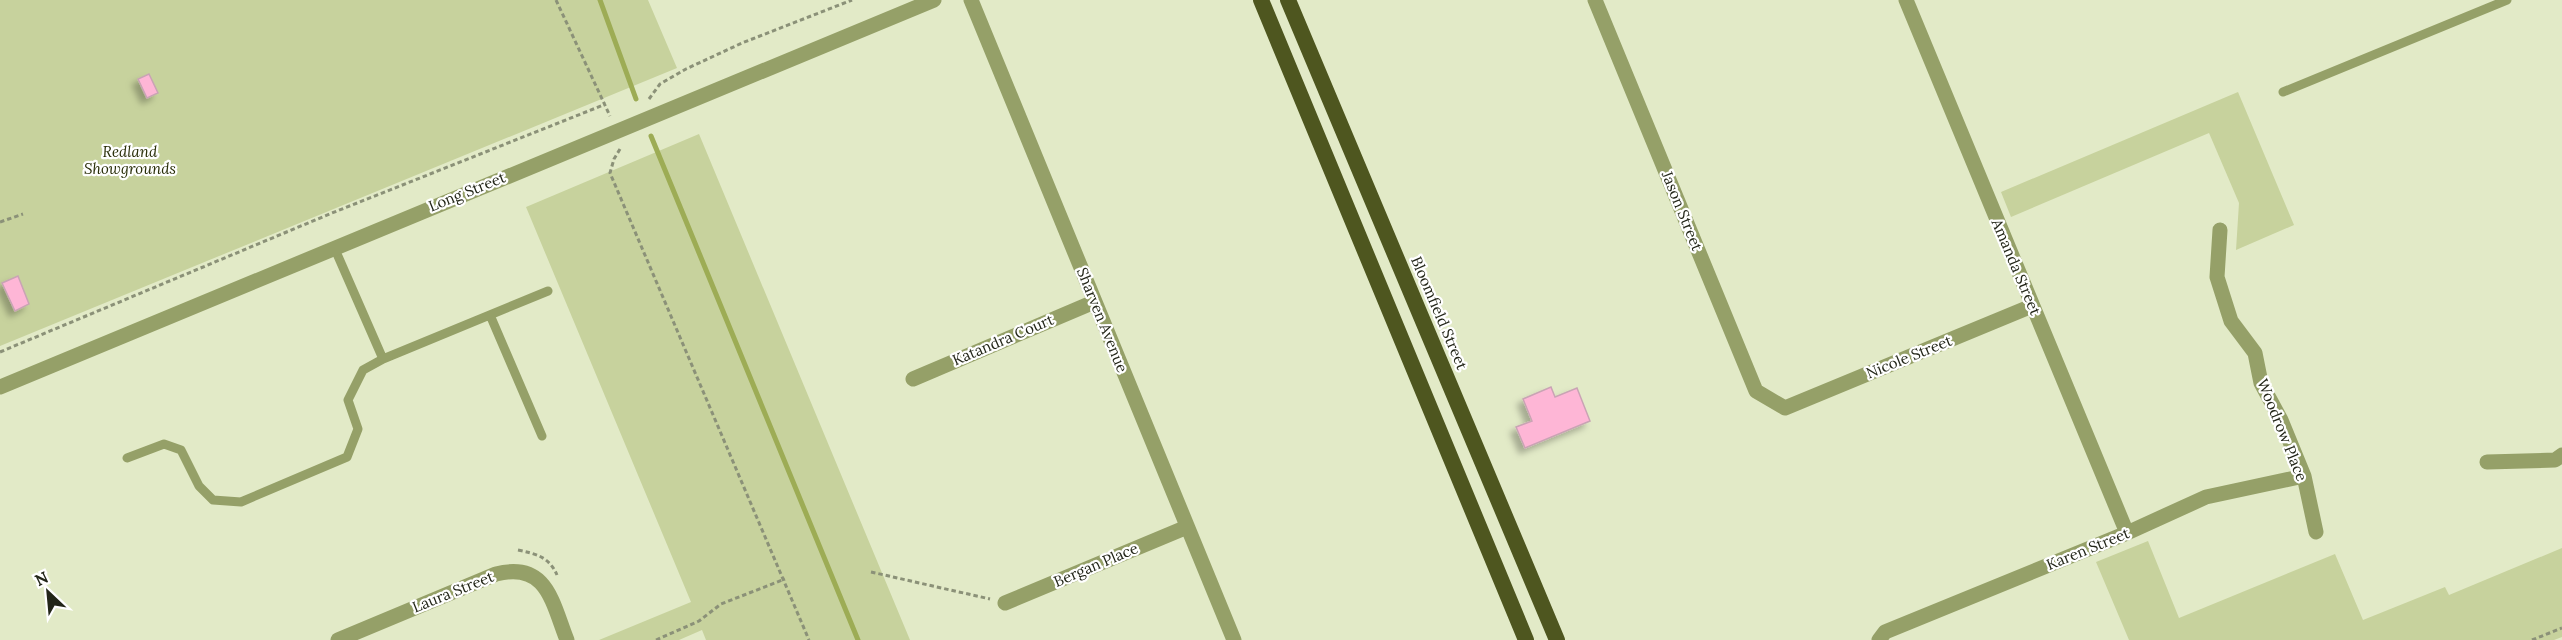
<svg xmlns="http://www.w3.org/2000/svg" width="2562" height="640" viewBox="0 0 2562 640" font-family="Lora,serif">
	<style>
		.green { fill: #c7d29d }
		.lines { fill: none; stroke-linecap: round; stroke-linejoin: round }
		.stream { stroke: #9dac55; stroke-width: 5 }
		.building { fill: #feb6d6; stroke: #c9a4b4; stroke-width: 1.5; filter: url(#shadow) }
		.path { stroke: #8b9178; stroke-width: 3; stroke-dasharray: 4.5 3; stroke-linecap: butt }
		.service { stroke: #95a068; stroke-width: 9 }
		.minor { stroke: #95a068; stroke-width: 15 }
		.trunk { stroke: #4e561f; stroke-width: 16 }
		.labels { text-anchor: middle; stroke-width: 4.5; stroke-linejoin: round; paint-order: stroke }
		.park-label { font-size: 15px; font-style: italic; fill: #282d07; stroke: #fff }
		.street-label { font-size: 15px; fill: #222518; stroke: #fff }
	</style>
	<defs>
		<filter id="shadow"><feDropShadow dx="-5.5" dy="5.5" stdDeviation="3" flood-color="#0004"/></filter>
	</defs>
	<rect width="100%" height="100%" fill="#e2eac7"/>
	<path class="green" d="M0,0H648L677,68L0,346Z
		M2238,92L2294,225L2236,250L2239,203L2209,133L2011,217L2001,192Z
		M699,134L910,640H706L702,630L679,640H599L691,602L526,207Z
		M2148,541L2179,618L2335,554L2363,620L2445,587L2449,595L2562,548V637L2554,640H2129L2096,562Z"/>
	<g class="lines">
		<path class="stream" d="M600,0L636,99
			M651,136L858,640"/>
	</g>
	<path class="building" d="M149,74L158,93L147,98L138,79Z
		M18,276L29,304L15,311L2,283Z
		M1551,387L1555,397L1577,388L1590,421L1525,448L1516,427L1532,421L1523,399Z"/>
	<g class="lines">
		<path class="path" d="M556,0L610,116
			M649,99L660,84L686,69L742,43L852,0
			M620,149L614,159L610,173L809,640
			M0,222L23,214
			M0,352L332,213L606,104
			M518,550C537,554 549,557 557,575
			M871,572L990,599
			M656,640L699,621L721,604L785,579
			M2532,640L2562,628"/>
		<path class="service" d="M2283,92L2507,0
			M334,247L383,359
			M490,315L542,436
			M127,458L164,444L181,450L199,486L213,500L241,502L347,457L358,429L348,400L363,370L383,359L548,291"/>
		<path class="minor" d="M971,0L1234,640
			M1595,0L1756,391L1785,408L2032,306
			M1906,0L2127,533
			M2220,230L2217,277L2231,321L2255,353L2261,383L2281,420L2304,476L2316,532
			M913,379L1094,302
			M0,387L934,0
			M2487,462L2555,460L2562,455
			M1005,603L1187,527
			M338,640L496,574C547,561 552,602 567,640
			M1879,640L1885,632L2127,533L2206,497L2304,476"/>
		<path class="trunk" d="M1261,0L1526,640
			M1288,0L1557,640"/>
	</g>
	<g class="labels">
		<g class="park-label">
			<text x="130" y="157">Redland<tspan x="130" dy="17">Showgrounds</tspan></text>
		</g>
		<g class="street-label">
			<text transform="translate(467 192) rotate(-22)" y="5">Long Street</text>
			<text transform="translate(1682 211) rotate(68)" y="5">Jason Street</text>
			<text transform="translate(2016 267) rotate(67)" y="5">Amanda Street</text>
			<text transform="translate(1439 313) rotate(67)" y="5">Bloomfield Street</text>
			<text transform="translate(1102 320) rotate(68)" y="5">Sharven Avenue</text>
			<text transform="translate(1003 340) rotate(-23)" y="5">Katandra Court</text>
			<text transform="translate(1909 357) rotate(-22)" y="5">Nicole Street</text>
			<text transform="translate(2282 430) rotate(68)" y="5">Woodrow Place</text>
			<text transform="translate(2088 549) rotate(-22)" y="5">Karen Street</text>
			<text transform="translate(1096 565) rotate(-23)" y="5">Bergan Place</text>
			<text transform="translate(453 592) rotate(-22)" y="5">Laura Street</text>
		</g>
	</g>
	<g transform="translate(48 592) rotate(334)" stroke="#ffffff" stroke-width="4.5" paint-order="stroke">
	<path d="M0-4.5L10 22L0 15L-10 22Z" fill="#222518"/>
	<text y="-9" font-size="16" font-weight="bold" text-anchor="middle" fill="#222518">N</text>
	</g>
</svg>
